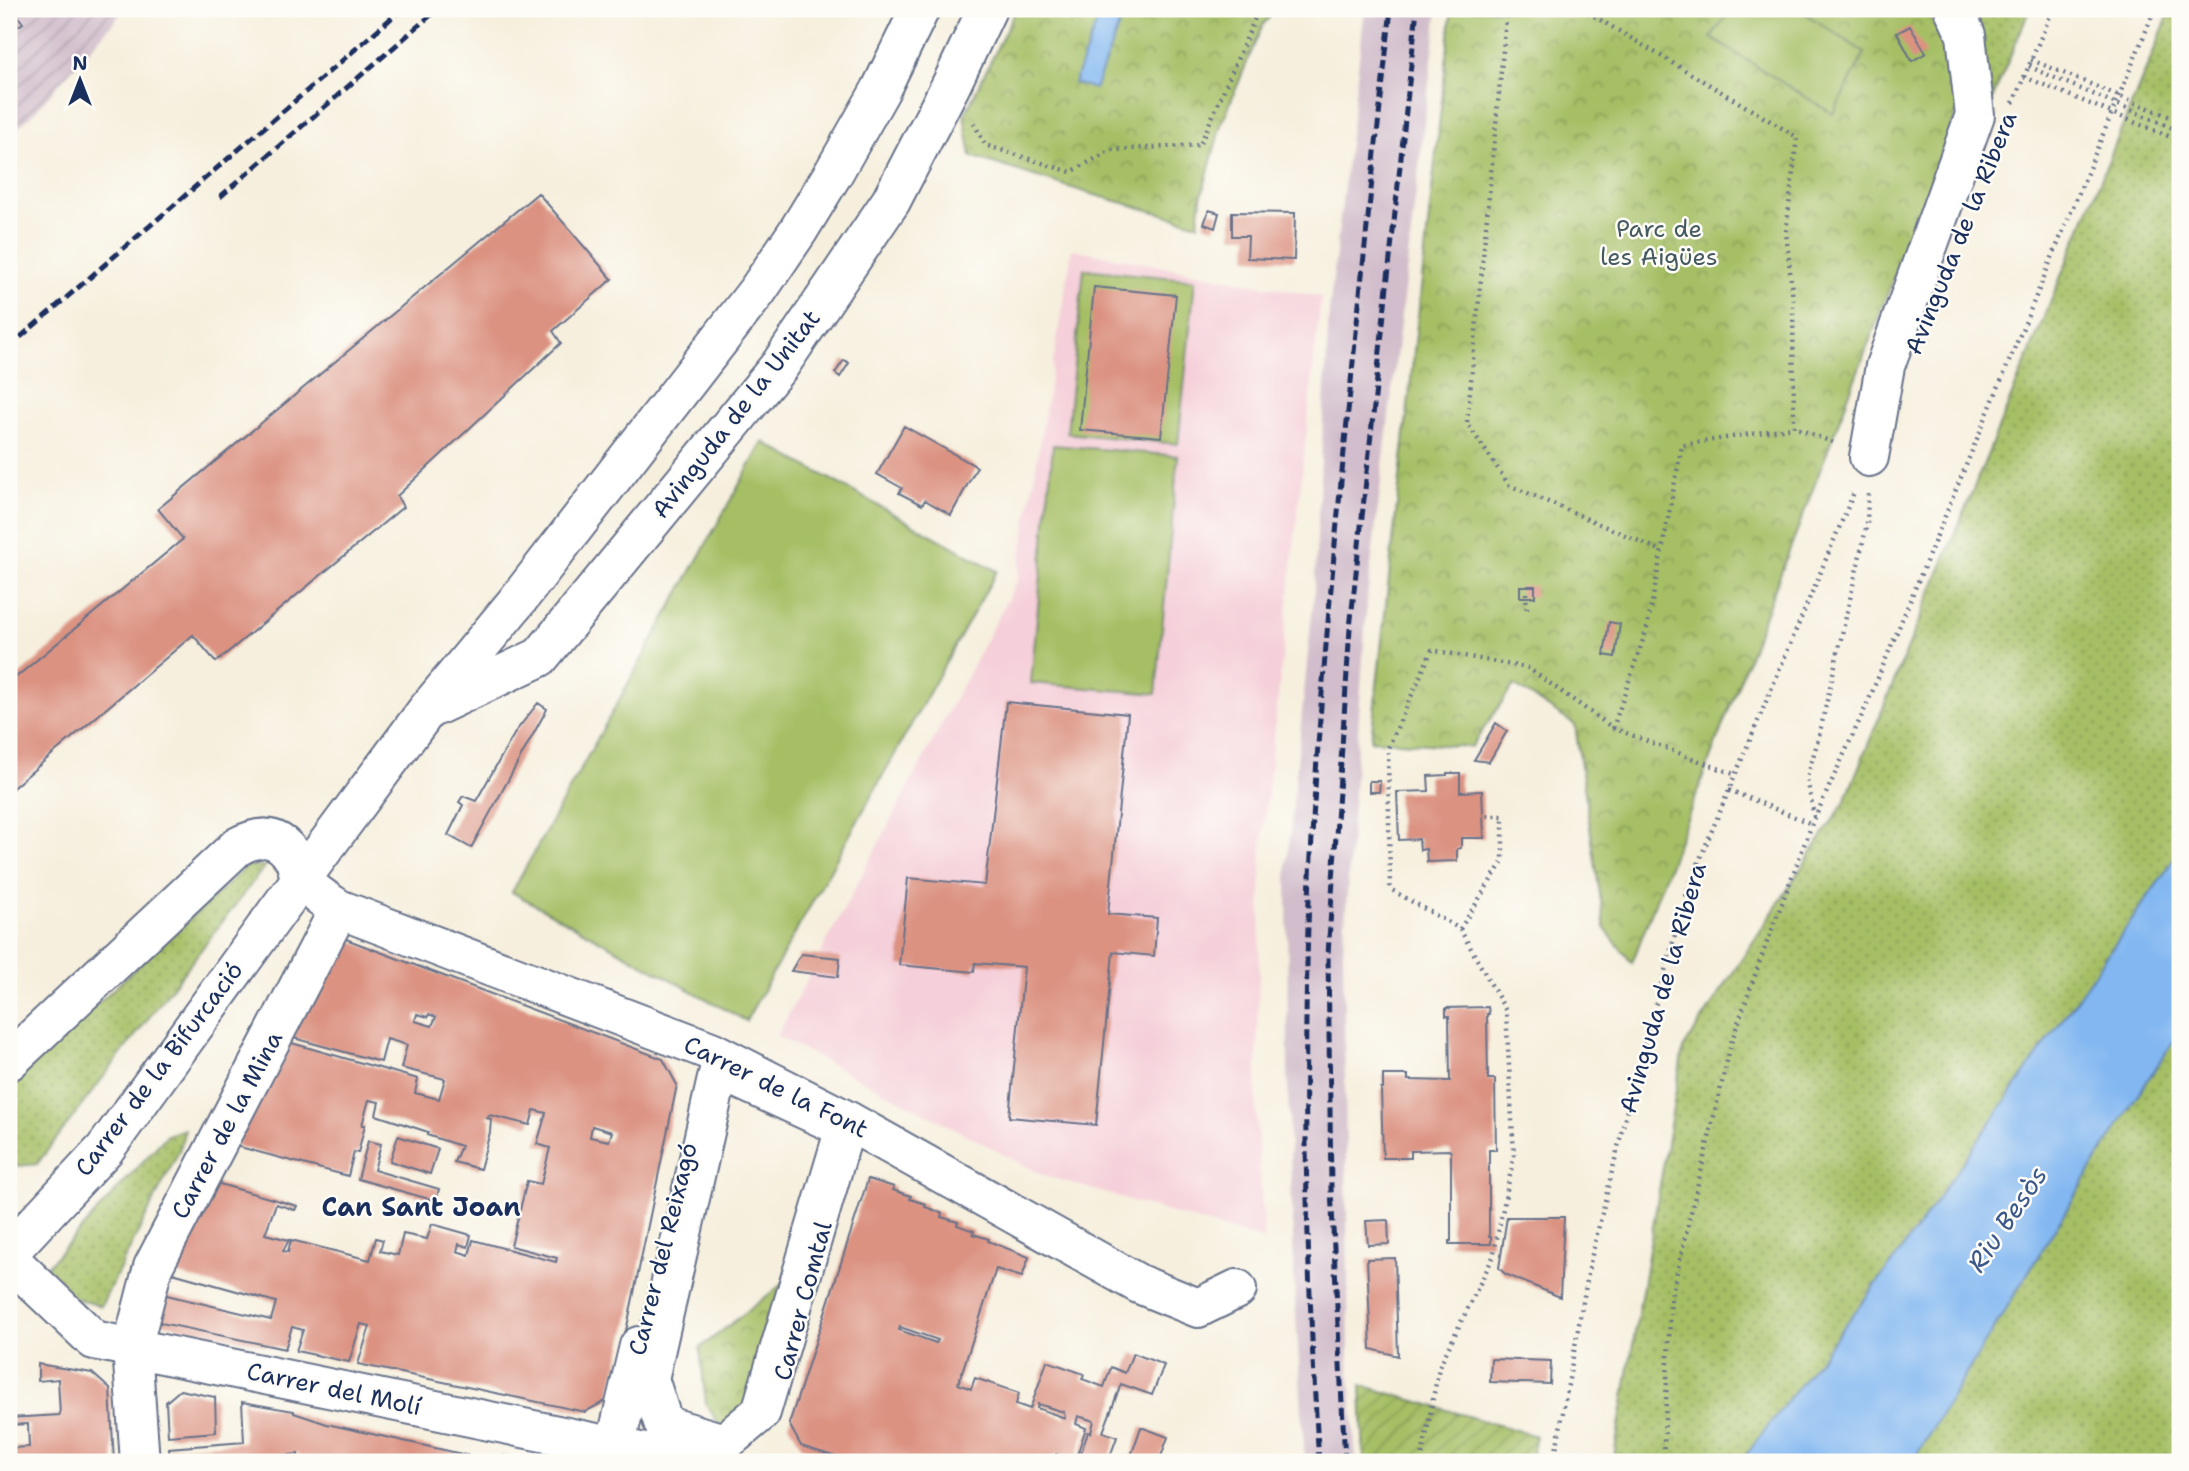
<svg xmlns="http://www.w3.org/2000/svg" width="2189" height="1471" viewBox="0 0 2189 1471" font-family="'Shantell Sans',sans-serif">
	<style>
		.built { fill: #f5cfd9 }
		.industrial { fill: url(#industrial-furrows) }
		.railway { fill: #d1bdcb }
		.grass { fill: url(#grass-dots); stroke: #607762; stroke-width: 2 }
		.park { fill: url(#park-crowns); stroke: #607762; stroke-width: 2 }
		.garden { fill: url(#garden-furrows); stroke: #607762; stroke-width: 2 }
		.pitch { fill: #a6bf65; stroke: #607762; stroke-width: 2 }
		.water { fill: #82b7f1; stroke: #4e73a8; stroke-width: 2 }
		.building { fill: #db9281; fill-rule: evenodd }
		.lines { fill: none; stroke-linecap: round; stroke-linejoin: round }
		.minor-casing { stroke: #68728a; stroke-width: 42 }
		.path { stroke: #68728a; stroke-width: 4.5; stroke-dasharray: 2 5; stroke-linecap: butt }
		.minor { stroke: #fff; stroke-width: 38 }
		.rail { stroke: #1b2f5e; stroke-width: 5; stroke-dasharray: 10 5; stroke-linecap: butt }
		.path-bridge { stroke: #68728a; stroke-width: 4.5; stroke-dasharray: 2 5; stroke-linecap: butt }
		.labels { text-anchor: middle; stroke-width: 5; stroke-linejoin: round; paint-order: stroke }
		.park-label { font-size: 24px; fill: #455a60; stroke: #fdfcf7 }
		.street-label { font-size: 24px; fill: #1b2f5e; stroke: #fdfcf7 }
		.neighbourhood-label { font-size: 26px; font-weight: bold; fill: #1b2f5e; stroke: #fdfcf7 }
		.water-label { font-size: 26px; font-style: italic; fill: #3a588a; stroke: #fdfcf7 }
	</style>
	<defs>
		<pattern id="industrial-furrows" width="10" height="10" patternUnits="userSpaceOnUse" patternTransform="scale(1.75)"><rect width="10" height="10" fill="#d1bdcb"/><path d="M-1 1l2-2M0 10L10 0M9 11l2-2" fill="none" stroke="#a99aa8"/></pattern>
		<pattern id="grass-dots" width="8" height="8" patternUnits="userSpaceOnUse" patternTransform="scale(1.75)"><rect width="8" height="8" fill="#a6bf65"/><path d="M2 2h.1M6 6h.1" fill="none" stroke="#869c56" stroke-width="1.8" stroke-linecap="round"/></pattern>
		<pattern id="park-crowns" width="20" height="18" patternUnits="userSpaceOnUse" patternTransform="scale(1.75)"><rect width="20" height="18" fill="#a6bf65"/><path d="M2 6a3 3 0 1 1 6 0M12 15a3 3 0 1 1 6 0" fill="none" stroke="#869c56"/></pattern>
		<pattern id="garden-furrows" width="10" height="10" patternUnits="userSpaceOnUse" patternTransform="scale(1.75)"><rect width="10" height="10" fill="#a6bf65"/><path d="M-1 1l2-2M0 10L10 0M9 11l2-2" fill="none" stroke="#869c56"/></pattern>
	</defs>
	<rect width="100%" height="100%" fill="#fdfcf7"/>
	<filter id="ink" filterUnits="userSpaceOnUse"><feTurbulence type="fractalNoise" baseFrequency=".0143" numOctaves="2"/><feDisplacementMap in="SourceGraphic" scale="14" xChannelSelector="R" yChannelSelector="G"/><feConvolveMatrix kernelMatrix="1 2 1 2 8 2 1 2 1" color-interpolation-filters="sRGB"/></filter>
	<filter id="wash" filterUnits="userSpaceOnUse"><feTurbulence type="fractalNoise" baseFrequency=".00686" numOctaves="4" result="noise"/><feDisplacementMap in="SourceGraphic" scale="28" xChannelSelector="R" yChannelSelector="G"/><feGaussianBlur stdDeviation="1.57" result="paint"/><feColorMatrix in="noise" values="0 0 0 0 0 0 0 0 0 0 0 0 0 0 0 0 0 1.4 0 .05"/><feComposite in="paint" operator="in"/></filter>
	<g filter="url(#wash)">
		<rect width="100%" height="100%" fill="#f6efdd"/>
		<path class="built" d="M1072,249L1321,297L1262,844L1256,1110L1264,1240L1043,1175L777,1036L1017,581Z"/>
		<path class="industrial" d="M9,9H125L30,117L9,135Z"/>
		<path class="railway" d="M1365,9H1438L1367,598L1343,952L1349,1358L1356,1462H1305L1295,1299L1288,1089L1287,864L1314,593L1329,312Z"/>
		<path class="grass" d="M1967,9H2030L1988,109Z
			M2171,9H2180V851L1899,1254L1741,1462H1613L1683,1049L1844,803Z
			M247,866H265L37,1164L9,1167V1085Z
			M2180,1032V1462H1912L2132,1103Z
			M185,1129L179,1151L101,1306L53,1292L42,1272L167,1135Z"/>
		<path class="park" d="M1016,9H1276L1262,26L1221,125L1201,198L1198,224L1088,193L971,156L964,116Z
			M1452,9H1923L1942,35L1960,104L1632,963L1605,929L1575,725L1514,685L1471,747L1371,740Z
			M799,1271L761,1416L728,1438L706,1404L700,1348Z"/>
		<path class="garden" d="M1361,1385L1536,1436L1530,1462H1364Z"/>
		<path class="pitch" d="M1731,9H1798L1865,53L1833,114L1711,38Z
			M1084,269L1195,280L1178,444L1067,433Z
			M763,442L997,571L746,1021L512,892Z
			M1053,445L1178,456L1156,694L1031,683Z"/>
		<path class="water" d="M1102,9H1125L1095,89L1074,83Z
			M2180,851V1032L2132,1103L1912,1462H1741L1899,1254Z"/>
		<g id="blocks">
			<path class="building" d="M16,14L23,23L19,26L12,17Z
				M1910,26L1926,53L1912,61L1897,33Z
				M538,193L612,279L553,331L561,343L397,496L403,507L216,662L193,635L9,791V683L183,539L158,509Z
				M1209,210L1219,213L1215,228L1204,224Z
				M1232,212L1295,213L1294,260L1247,258L1248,236H1232Z
				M1094,287L1176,295L1161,437L1080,430Z
				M844,360L849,363L840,377L835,373Z
				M904,426L977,467L951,515L925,500L922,505L899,493L902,488L877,474Z
				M1520,586H1535V597H1520Z
				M1609,622L1620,624L1615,657L1604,655Z
				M1006,702L1128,714L1108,914L1157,918L1154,956L1113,952L1096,1125L1009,1117L1024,967L975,963L974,972L899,965L908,878L985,885Z
				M538,703L547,709L471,848L448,835L463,805L459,802L463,796L476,801L516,731Z
				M1496,723L1507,731L1489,762L1474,760Z
				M1447,773H1460V792L1482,791L1484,838H1461V848L1457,849V861L1427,862L1426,849L1420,850L1419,839L1399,840L1397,792L1429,791L1428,776L1447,775Z
				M1369,781H1380L1379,792H1369Z
				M338,936L663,1059L677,1085L628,1322L609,1399L585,1412L358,1364L370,1326L361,1324L349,1362L296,1351L303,1330L292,1327L285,1349L161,1323L154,1301L158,1293L271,1320L276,1302L169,1272L216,1183L297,1206L295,1210L276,1204L265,1234L289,1240L283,1251L288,1252L291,1240L370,1260L376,1238L383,1240L380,1251L398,1255L403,1234L427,1239L432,1224L471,1235L468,1247L459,1244L457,1251L469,1255L473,1240L556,1262L557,1258L511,1246L527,1181L541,1184L550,1148L537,1144L546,1113L534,1110L530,1125L489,1115L487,1118L491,1119L490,1132L480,1169L454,1162L461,1146L427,1135L428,1132L376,1115L379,1102L369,1100L362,1125H365L358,1153L354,1152L348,1176L236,1146L288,1042L418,1079L415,1093L439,1099L445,1079L401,1068L407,1045L387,1039L381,1062L290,1037ZM417,1014L428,1017L429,1014L436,1017L432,1026L415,1021ZM592,1126L612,1132L609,1141L590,1137Z
				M801,954L840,958L838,977L791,971Z
				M1488,1007L1489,1014H1487L1488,1079H1495L1496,1150H1489V1237H1491V1244H1449V1241H1451V1152L1449,1150L1411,1151V1158H1383L1381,1089H1383V1075H1408V1080L1450,1081L1449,1016H1446V1008Z
				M398,1136L438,1149L430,1174L390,1161Z
				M368,1141L381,1144L374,1170L439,1189L436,1201L358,1179Z
				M868,1179L894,1187L893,1190L911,1196L910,1199L926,1204L925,1207L942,1213L941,1217L958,1222L957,1225L974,1231L973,1234L989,1239L988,1241L1029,1257L1022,1277L996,1269L958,1384L971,1389L975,1378L1019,1393L1016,1404L1030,1409L1047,1361L1084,1374L1082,1379L1104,1387L1111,1367L1125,1373L1133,1353L1164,1365L1152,1395L1121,1384L1103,1432L1117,1437L1108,1462L1095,1458L1094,1462H1078L1088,1432L1091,1433L1094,1421L1078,1416L1076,1424L1086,1428L1075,1461L1056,1454L1053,1462H852L801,1446L789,1424ZM900,1327L938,1340L936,1343L899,1330ZM1038,1404L1064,1412L1065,1418L1037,1408Z
				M1507,1217H1564L1560,1297L1505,1274L1499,1268Z
				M1388,1220L1389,1244L1368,1245L1366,1221Z
				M1395,1258L1398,1356L1371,1349L1367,1259Z
				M1491,1359L1551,1361L1550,1384L1490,1382Z
				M38,1364L92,1373L110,1389L114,1462H64V1460L9,1462V1448L29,1447L28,1424L9,1425V1418L60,1415L58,1379L38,1381Z
				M180,1390L215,1397L216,1432L168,1436L166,1402Z
				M242,1402L294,1411V1413L327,1424L498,1462H299L298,1454L272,1457V1461H266V1462H170L169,1448L244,1442Z
				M1141,1427L1168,1437L1159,1462H1129Z
				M504,1456L527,1461V1462H503Z"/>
		</g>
	</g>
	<g filter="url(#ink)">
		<use href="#blocks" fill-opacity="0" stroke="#68728a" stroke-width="2"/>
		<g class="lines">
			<defs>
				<path id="minor" d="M1869,457L1885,366L1975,115L1966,35L1954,9
					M436,706L540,657L780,365L891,201L952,83L987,9
					M9,1061L237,847C259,835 277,833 293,857C297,863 297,871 301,878C309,890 327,901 339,909L711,1051L850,1122L1139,1284L1198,1308L1237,1289
					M719,1070L845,1128L761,1412L724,1443L664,1425L649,1379Z
					M9,1252L105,1149L279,909L427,710L517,601L758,290L798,231L834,172L880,91L920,9
					M9,1259L94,1340L689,1462
					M615,1447L639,1346
					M140,1462L132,1348L153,1267L339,909"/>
			</defs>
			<use href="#minor" class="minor-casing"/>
			<path class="path" d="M1507,9L1467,423L1509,485L1662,551
				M1582,9L1797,137L1786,232L1793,300L1794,427L1834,443
				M2031,60L2044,65
				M2029,66L2041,72
				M2024,77L2037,82
				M2013,103L2053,9
				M974,123L985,145L1071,172L1111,150L1200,145L1259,9
				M1526,593L1527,610
				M1613,728L1736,775
				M1729,790L1812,824
				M1814,817L1807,778L1819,736L1867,524L1868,494
				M1460,929L1503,861V816H1483
				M1421,1462L1439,1367L1493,1257L1514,1156L1506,1011L1460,929L1390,889L1388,748L1432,650L1528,668L1613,728L1647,628L1682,445L1794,427
				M1554,1462L1590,1263L1633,1085L1689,885L1855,490
				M1663,1462L1671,1297L1732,1040L1760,961L1812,824L1868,702L2155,9"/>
			<use href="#minor" class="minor"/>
			<path class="rail" d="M220,197L438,9
				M9,347L402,9
				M1319,1462C1308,1297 1303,1130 1307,964C1310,821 1323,676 1336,533C1353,358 1371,184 1391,9
				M1345,1462L1331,1189L1328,954L1350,628L1417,9"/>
			<path class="path-bridge" d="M2044,65L2180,121
				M2041,72L2180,131
				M2037,82L2180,141"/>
		</g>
	</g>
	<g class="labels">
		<g class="park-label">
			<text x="1659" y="237">Parc de<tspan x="1659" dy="28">les Aigües</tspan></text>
		</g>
		<g class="street-label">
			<text transform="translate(1961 233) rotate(-68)" y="8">Avinguda de la Ribera</text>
			<text transform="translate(736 414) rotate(-52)" y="8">Avinguda de la Unitat</text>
			<text transform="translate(1663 988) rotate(-74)" y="8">Avinguda de la Ribera</text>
			<text transform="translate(159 1069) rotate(-53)" y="8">Carrer de la Bifurcació</text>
			<text transform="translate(776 1087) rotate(26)" y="8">Carrer de la Font</text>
			<text transform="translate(227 1125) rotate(-62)" y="8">Carrer de la Mina</text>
			<text transform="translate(663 1249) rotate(-76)" y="8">Carrer del Reixagó</text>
			<text transform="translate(803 1301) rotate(-75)" y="8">Carrer Comtal</text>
			<text transform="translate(334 1389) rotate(12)" y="8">Carrer del Molí</text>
		</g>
		<g class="neighbourhood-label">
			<text x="421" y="1216">Can Sant Joan</text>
		</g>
		<g class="water-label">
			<text transform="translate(2007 1219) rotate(-56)" y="9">Riu Besòs</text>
		</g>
	</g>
	<rect width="2189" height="1471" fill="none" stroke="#fdfcf7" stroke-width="35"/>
	<g transform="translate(80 80)" stroke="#fdfcf7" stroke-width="5" paint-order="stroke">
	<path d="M0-5L12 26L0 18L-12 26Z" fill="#1b2f5e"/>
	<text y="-10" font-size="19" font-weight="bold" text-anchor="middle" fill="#1b2f5e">N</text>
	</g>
</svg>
